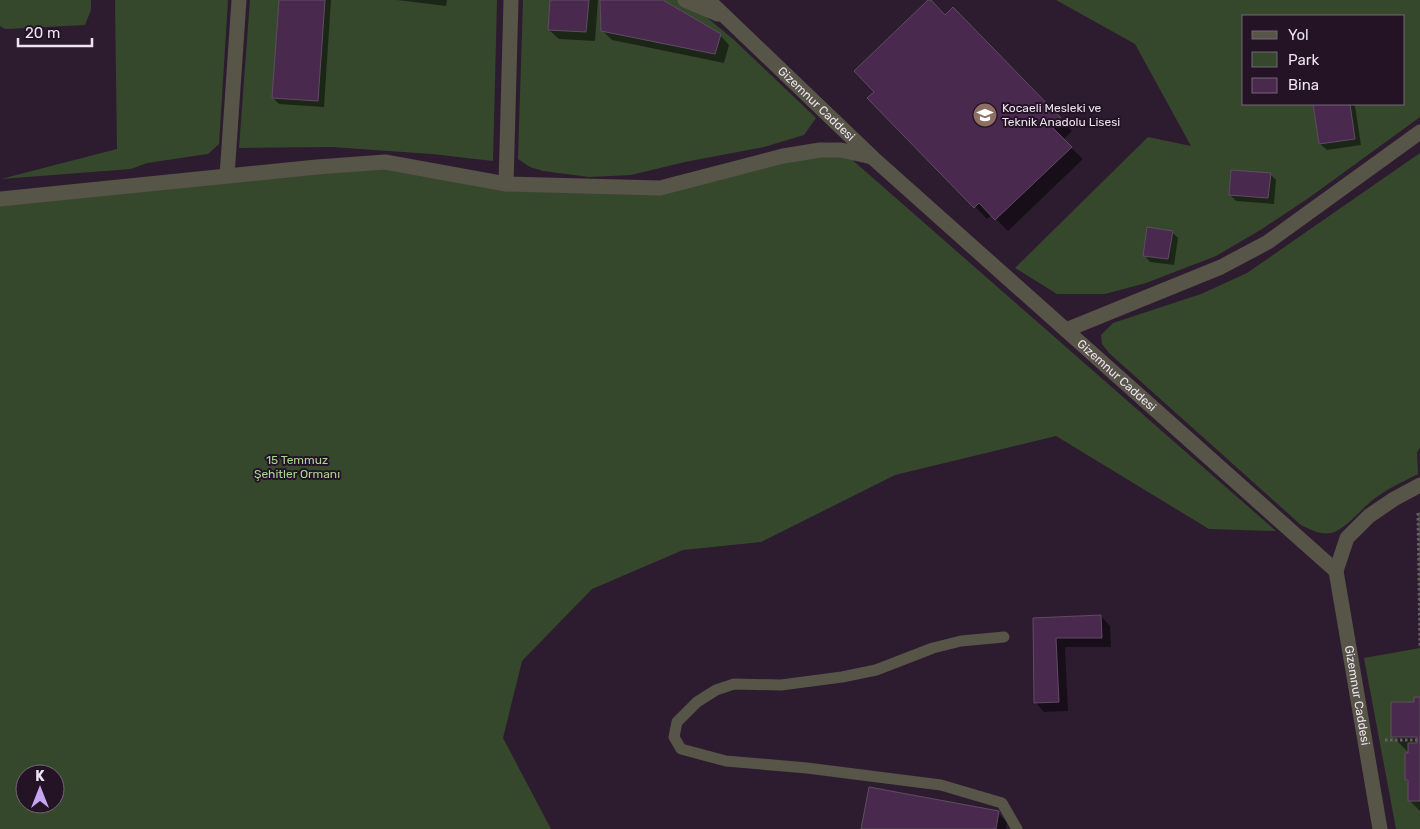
<svg xmlns="http://www.w3.org/2000/svg" width="1420" height="829" viewBox="0 0 1420 829" font-family="Rubik,sans-serif">
	<style>
		.green { fill: #36482c; fill-rule: evenodd }
		.shadow { fill: #0007 }
		.building { fill: #492a4e; stroke: #604c62 }
		.lines { fill: none; stroke-linecap: round; stroke-linejoin: round }
		.path { stroke: #6b5b6d; stroke-width: 3; stroke-dasharray: 2.5 2.5; stroke-linecap: butt }
		.lane { stroke: #575448; stroke-width: 11 }
		.street { stroke: #575448; stroke-width: 15 }
		.labels { text-anchor: middle; stroke-width: 4; stroke-linejoin: round; paint-order: stroke }
		.street-label { font-size: 12px; fill: #eee3f0; stroke: #231325 }
		.poi-label { font-size: 12px; fill: #eee3f0; stroke: #231325; text-anchor: start }
		.park-label { font-size: 12px; fill: #aad692; stroke: #231325 }
	</style>
	<rect width="100%" height="100%" fill="#2d1c2f"/>
	<path class="green" d="M0,0H91V10L85,25L5,29L0,26Z
		M115,0H228L219,144L208,154L147,163L131,169L1,179L117,149Z
		M250,0H497L493,161L432,154L332,147L239,148Z
		M523,0H686L733,39L816,118L804,135L764,147L685,162L631,175L589,177L543,171L530,167L518,159Z
		M1056,0H1420V117L1310,197L1262,229L1216,256L1146,283L1105,294H1057L1015,268L1148,137L1191,146L1135,44ZM1244,16H1404V104H1244Z
		M841,150L1276,531L1209,529L1056,436L895,475L761,542L683,550L592,589L522,661L503,738L551,829H0V199L385,162L506,184L660,188ZM25,774H55V804H25Z
		M1420,153V448L1417,452L1418,474C1402,482 1387,489 1374,499C1362,508 1345,530 1331,533C1320,535 1311,530 1301,525L1109,353L1102,344L1101,335L1113,323L1201,294L1247,273Z
		M1420,512V829H1396L1364,658L1420,648L1418,513Z"/>
	<path class="shadow" d="M280,0H331L324,107L279,104L273,98Z
		M397,0H447L446,6Z
		M551,0H598L595,41L559,39L549,30Z
		M601,0H660L720,35L729,45L724,63L612,40L602,30Z
		M929,0L945,16L953,9L1072,131L1063,140L1083,159L1008,231L992,215L987,219L869,98L875,92Z
		M1325,104H1353L1355,106L1361,145L1327,150L1320,144L1315,105Z
		M1270,174L1276,180L1274,204L1236,201L1230,195Z
		M1172,232L1178,238L1174,265L1150,262L1144,255Z
		M1101,616L1110,626L1111,647H1065L1068,711L1044,712L1035,702L1034,619Z
		M1420,698V811L1409,800V783L1406,780L1411,755L1393,737L1415,703Z
		M998,813L1007,822L1006,829H862Z"/>
	<path class="building" d="M279,0H325L318,101L272,98Z
		M550,0H589L586,32L548,30Z
		M600,0H663L721,34L715,54L601,31Z
		M928,0H931L945,15L953,7L1061,118L1052,127L1072,147L995,220L979,203L974,208L867,98L874,92L854,71Z
		M1313,104H1350L1355,139L1319,144Z
		M1231,170L1271,173L1268,198L1229,195Z
		M1147,227L1173,231L1168,259L1143,256Z
		M1101,615L1102,638H1056L1059,702L1034,703L1033,618Z
		M1414,697H1420V801H1408V780H1405V753H1408V743H1417V737H1391V702H1414Z
		M869,787L999,811L996,829H861Z"/>
	<g class="lines">
		<path class="path" d="M1418,513L1420,648
			M1385,740H1417"/>
		<path class="lane" d="M1004,637L961,641L933,648L876,670L842,677L781,685L734,684L716,690L697,702L677,722L674,737L681,749L726,761L807,768L941,785L1002,803L1017,829"/>
		<g class="street">
			<path d="M685,0L718,14"/>
			<path id="s1" d="M708,0L873,158L1336,571L1380,829"/>
			<path d="M227,176L239,0"/>
			<path d="M506,184L511,0"/>
			<path d="M0,199L317,167L385,162L506,184L660,188L783,156L820,150H841L872,157"/>
			<path d="M1066,330L1221,267L1268,242L1420,132"/>
			<path d="M1336,571L1347,538L1369,516L1394,499L1420,485"/>
		</g>
	</g>
	<defs>
		<symbol id="school-disc" viewBox="-11 -11 22 22"><circle r="9.5" fill="#8d6e63" stroke="#231325"/><path d="M0-5L7-2L0 1L-7-2ZM-4 1L0 2.5L4 1V4Q0 6-4 4Z" fill="#fff"/></symbol>
	</defs>
	<g fill-rule="evenodd">
		<use href="#school-disc" x="971" y="101" width="28" height="28"/>
	</g>
	<g class="labels">
		<g class="street-label">
			<text dy="4" stroke="none"><textPath href="#s1" startOffset="150">Gizemnur Caddesi</textPath></text>
			<text dy="4" stroke="none"><textPath href="#s1" startOffset="555">Gizemnur Caddesi</textPath></text>
			<text dy="4" stroke="none"><textPath href="#s1" startOffset="975">Gizemnur Caddesi</textPath></text>
		</g>
		<g class="poi-label">
			<text x="1002" y="112">Kocaeli Mesleki ve<tspan x="1002" dy="14">Teknik Anadolu Lisesi</tspan></text>
		</g>
		<g class="park-label">
			<text x="297" y="464">15 Temmuz<tspan x="297" dy="14">Şehitler Ormanı</tspan></text>
		</g>
	</g>
	<rect x="1242" y="15" width="162" height="90" fill="#231325" stroke="#746676"/>
	<rect x="1252" y="31" width="25" height="8" fill="#575448" stroke="#746676"/>
	<text x="1288" y="40" font-size="15" fill="#eee3f0">Yol</text>
	<rect x="1252" y="52" width="25" height="15" fill="#36482c" stroke="#746676"/>
	<text x="1288" y="65" font-size="15" fill="#eee3f0">Park</text>
	<rect x="1252" y="78" width="25" height="15" fill="#492a4e" stroke="#746676"/>
	<text x="1288" y="90" font-size="15" fill="#eee3f0">Bina</text>
	<g transform="translate(40 789)"><circle r="24" fill="#231325" stroke="#746676"/>
	<path d="M0-4L9 19L0 12L-9 19Z" fill="#c5a6f0"/>
	<text y="-8" font-size="14" font-weight="bold" text-anchor="middle" fill="#eee3f0">K</text>
	</g>
	<path d="M18 38v8h74v-8" fill="none" stroke="#eee3f0" stroke-width="2.5"/>
	<text x="25" y="38" font-size="15" fill="#eee3f0" stroke="#231325" stroke-width="4" paint-order="stroke">20 m</text>
</svg>
